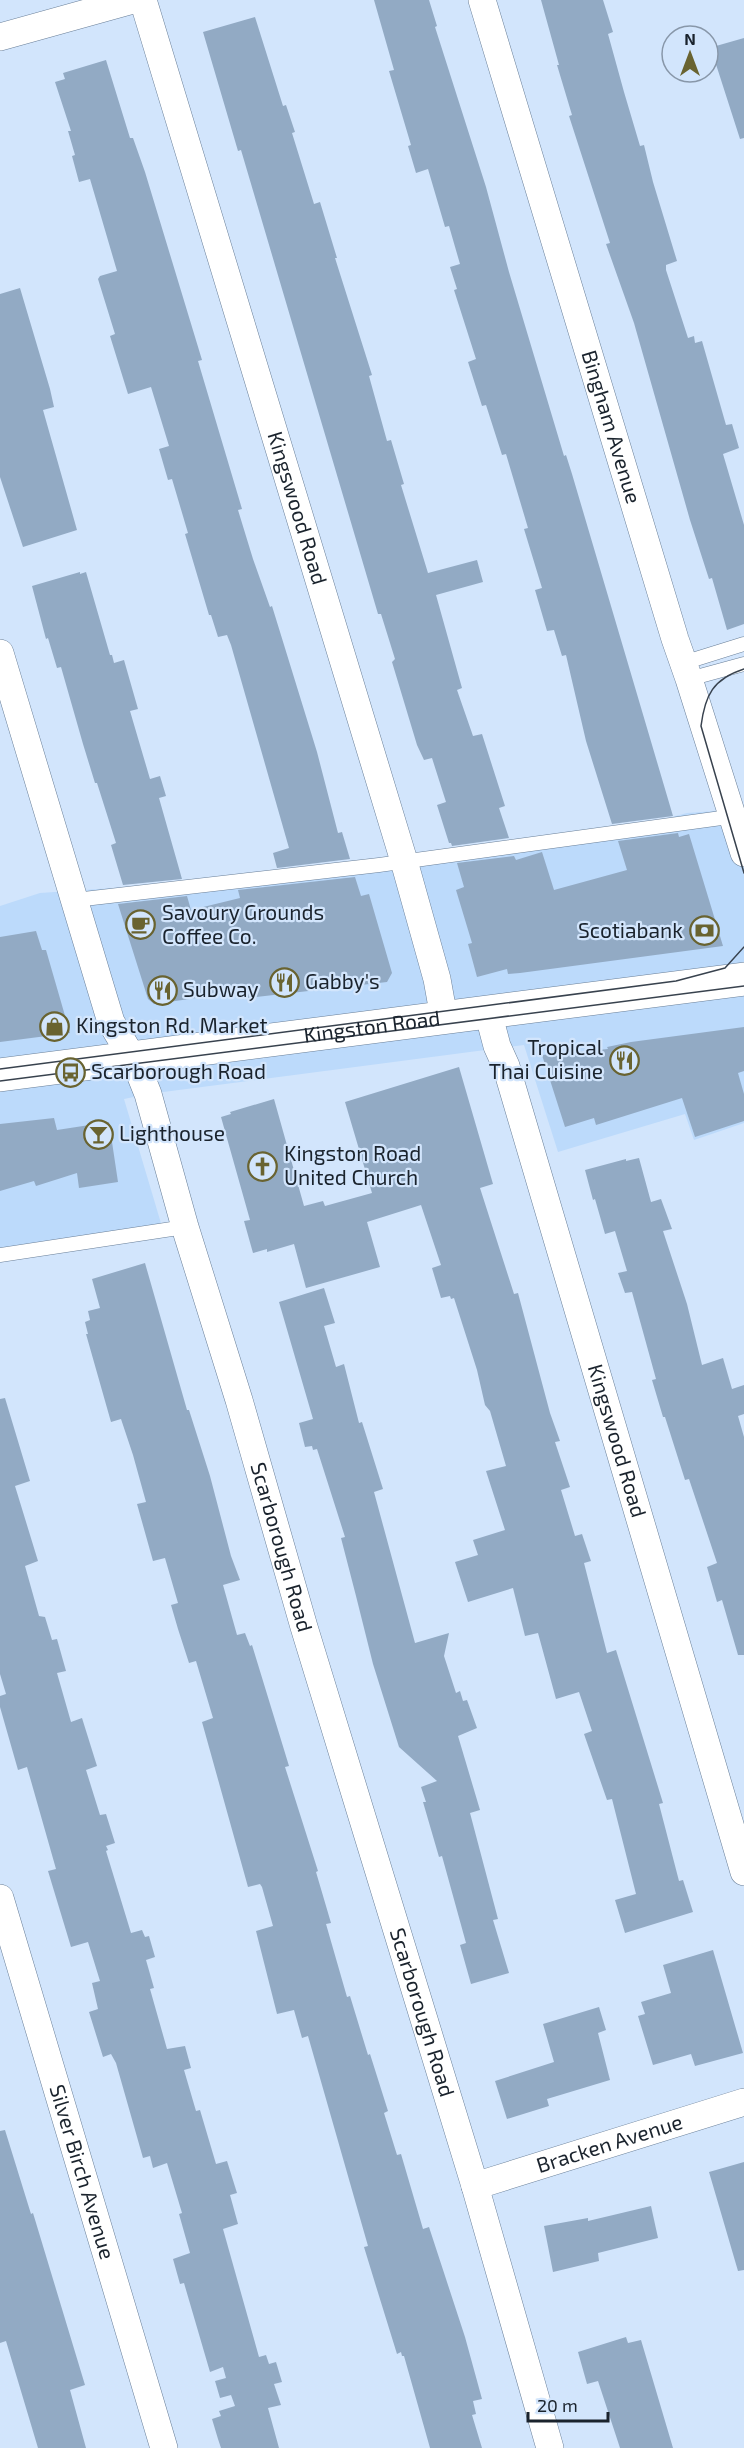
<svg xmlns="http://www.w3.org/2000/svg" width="744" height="2448" viewBox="0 0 744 2448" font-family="'Exo 2',sans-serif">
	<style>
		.built { fill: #bcdafb }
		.building { fill: #92aac4 }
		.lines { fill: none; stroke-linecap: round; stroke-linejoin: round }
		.lane-casing { stroke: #697f98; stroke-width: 15 }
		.street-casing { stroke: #697f98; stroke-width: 28 }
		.secondary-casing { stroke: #697f98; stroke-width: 34 }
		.lane { stroke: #fff; stroke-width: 14 }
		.street { stroke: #fff; stroke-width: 27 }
		.secondary { stroke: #fff; stroke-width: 33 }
		.tram { stroke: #38424e; stroke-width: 1.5 }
		.labels { text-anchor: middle; stroke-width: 4.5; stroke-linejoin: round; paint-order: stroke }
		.street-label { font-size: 21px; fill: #1a232d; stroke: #d2e5fc }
		.poi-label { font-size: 21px; fill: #1a232d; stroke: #d2e5fc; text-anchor: start }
	</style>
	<rect width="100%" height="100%" fill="#d2e5fc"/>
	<path class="built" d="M744,809V1123L694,1140L685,1114L558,1152L524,1045L148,1094L124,1099L163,1230L0,1253V906L40,893L273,877L628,829L687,813Z"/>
	<path class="building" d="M374,0H429L437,26L435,27L486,187L509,272L564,456L566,455L572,474L673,816L612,824L586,741L566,655L562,656L554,630L547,631L535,590L542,588L524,529L528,528L506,454L502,455L486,405L482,406L468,362L476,359L454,290L457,289L450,267L460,264L449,226L445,227L428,169L416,173L408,146L411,145L389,71L394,70Z
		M541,0H603L613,32L608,34L624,92L640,146L644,145L653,182L677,261L666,265V270L688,338L694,336L695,343L702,341L726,425L732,424L739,448L723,454L744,525V624L727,630L712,578L709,579L690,520L634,323L606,244L610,243L569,116L572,115L557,65H559Z
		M255,17L283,106L286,105L295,132L292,133L314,204L320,202L337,258H335L372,375L369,376L387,441L391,440L404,484L401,485L428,573L477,560L483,582L436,595L462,688L457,690L473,736L482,734L505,806L499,808L509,838L452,846L451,843H449L437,805L446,802L432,758L424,760L417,745L392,662L395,659L381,614H378L241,150L238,151L203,32Z
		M744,38V138L740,139L713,55L718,54L716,46Z
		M106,60L130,138H133L145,172L202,360L198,361L242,509L238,510L253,559L270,607L272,606L317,752L338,833L342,832L350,859L277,868L273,853L289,848L231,645L227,635L218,637L211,615H209L185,534L188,533L172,479L168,480L159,449L169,446L151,387L128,394L123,378L110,336L115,334L98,279L100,276L117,271L90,179L79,182L72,156L75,155L68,131H71L55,82L65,79L63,73Z
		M20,288L50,389L54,407L43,410L77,530L23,547L0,477V294Z
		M80,572V574L86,572L110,655H112L114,663L124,660L138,709L130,711L150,779L160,776L166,796L159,798L182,879L123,885L111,845L116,843L97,783H95L83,744L61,667L57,668L48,638L46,639L32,586Z
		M678,833L679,837L689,834L723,946L520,973L508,974L507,969L477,977L468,944L472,943L456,890L464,887L457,863L514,856L516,860L542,852L554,890L627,870L618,841Z
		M355,877L361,896L369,894L392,973L387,982L248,998L246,991L154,1004L148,999L118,904L187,896L191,910L240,898L238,890Z
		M36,931L42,950H46L70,1033L0,1042V937Z
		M744,1027V1071L738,1073L744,1094V1121L695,1137L682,1098L596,1125L594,1118L565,1127L542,1055L608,1049L607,1047L631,1042Z
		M459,1067L493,1184L480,1188L514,1294L518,1293L550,1413L560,1441L555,1442L570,1487L561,1490L575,1536L582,1534L591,1561L584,1563L607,1653L616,1650L663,1803L659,1804L679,1881L683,1880L693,1912L625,1933L615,1900L636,1894L612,1799L607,1800L584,1734L592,1731L579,1692L556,1699L538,1633L525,1636L513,1588L468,1602L455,1562L478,1555L473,1540L505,1530L486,1471L506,1466L490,1411L485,1405L477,1370L454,1298L451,1299L450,1296L441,1298L432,1268L441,1265L421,1205L367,1222L380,1267L306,1288L294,1244L267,1252V1249L253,1253L244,1221L250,1220L221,1117L231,1114L230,1112L274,1099L304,1206L323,1201L325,1206L372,1193L345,1102Z
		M54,1118L57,1130L109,1122L118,1182L79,1188L77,1173L36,1186L34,1181L0,1191V1124Z
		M639,1158L651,1202L661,1199L672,1229L663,1231L687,1304L702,1365L723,1358L732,1389L744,1385V1414L738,1416L744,1437V1655H738L722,1600L717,1602L707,1567L717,1563L689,1479L685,1480L665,1417H663L652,1380L656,1379L632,1292L625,1293L618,1273L627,1271L615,1231L605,1234L595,1199L593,1200L585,1170L626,1159V1161Z
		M145,1263L187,1410H189L210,1476L231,1556L240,1580L223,1585L237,1635L245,1633L250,1646L252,1645L289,1766L285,1767L318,1871L316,1872L331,1923L326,1924L347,1997L350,1996L368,2055L370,2054L388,2111L384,2113L397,2155L401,2154L423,2229L429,2227L465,2337L482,2399L473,2401L476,2414L472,2415L482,2448H430L404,2356H402L401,2352L397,2354L375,2283L364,2247L368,2246L308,2036L302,2038L294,2010L277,2014L256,1931L273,1926L262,1887L260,1884L248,1887L202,1722L213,1718L196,1661L189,1663L178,1629L171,1605L178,1603L165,1558L153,1561L137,1504L146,1502L133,1455L121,1419L111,1422L86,1334H88L85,1322L90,1320L88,1311L100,1308L92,1279Z
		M324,1288L335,1323L324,1326L336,1367L344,1364L359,1423L362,1422L383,1489L374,1492L415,1643L449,1633L444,1656L456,1693L460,1691L463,1701L467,1700L477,1728L458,1736L480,1810L470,1813L498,1919L493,1920L509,1973L471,1984L460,1945L466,1943L442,1856L439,1857L423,1802H426L421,1787L437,1781L399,1747L373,1664L356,1596L341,1538L345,1537L317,1449L313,1450L312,1446L305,1447L299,1423L313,1419L279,1302Z
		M5,1398L30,1481L15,1486L38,1561L25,1566L39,1616L45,1617L52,1640L57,1639L66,1671L57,1673L71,1722L82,1718L97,1766L86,1770L100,1815L106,1814L115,1843L106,1846L108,1850L106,1851L131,1933L142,1930L145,1937L149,1936L155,1957L146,1960L154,1988L150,1989L167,2049L185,2046L191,2068L184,2070L196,2111L200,2110L216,2164L227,2161L237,2193L230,2195L238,2224L223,2229L259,2357L266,2355L269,2364L276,2362L282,2382L274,2384L281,2405L268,2408L279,2448H221L218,2439L212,2419L221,2416L219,2411L235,2406L231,2395L220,2398L215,2381L226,2378L223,2367L210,2372L184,2283L180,2284L173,2259L190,2253L179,2214L182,2213L167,2163L153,2168L150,2156L143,2158L116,2063L111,2054L103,2057L89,2012L98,2009L92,1983L100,1981L88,1942L71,1947L48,1871L56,1869L27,1767L18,1770L0,1707V1696L6,1694L0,1674V1399Z
		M713,1950L743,2053L695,2066L691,2054L653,2065L638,2016L645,2014L641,2002L671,1993L663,1965Z
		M599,2007L606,2030L598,2033L610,2080L547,2099L549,2106L507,2119L495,2081L554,2062L543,2024Z
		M5,2130L31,2214L33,2213L85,2385L70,2390L86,2448H38L6,2341L0,2343V2131Z
		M744,2162V2270L738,2271L709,2172Z
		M651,2206L658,2238L598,2253L599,2261L553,2272L544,2226L588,2218V2221Z
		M626,2337L628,2343L641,2340L673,2448H620L598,2381L587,2384L578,2352Z"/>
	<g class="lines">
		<defs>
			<path id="lane" d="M683,663L744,644
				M689,679L744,664
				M75,900L379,865L736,816
				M0,1255L185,1227"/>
			<g id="street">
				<path id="s1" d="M143,0L404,861L437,979L444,1018"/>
				<path id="s2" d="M482,0L675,639L689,679L744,853"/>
				<path d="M0,37L133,0"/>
				<path id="s3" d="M0,653L111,1022L136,1064L148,1094L185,1227L239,1400L304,1627L475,2186L550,2448"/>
				<path id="s4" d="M488,1012L497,1046L506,1066L744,1872"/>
				<path id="s5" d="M0,1898L164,2448"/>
				<path id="s6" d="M475,2186L744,2102"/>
			</g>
			<g id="secondary">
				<path id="s7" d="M0,1075L744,979"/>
			</g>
		</defs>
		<use href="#lane" class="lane-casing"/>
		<use href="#street" class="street-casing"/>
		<use href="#secondary" class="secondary-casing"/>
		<use href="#lane" class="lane"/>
		<use href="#street" class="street"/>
		<use href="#secondary" class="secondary"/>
		<path class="tram" d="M744,669C713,679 705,695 701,726L744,873
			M0,1069L676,981L725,968L744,947
			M0,1081L744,986"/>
	</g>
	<defs>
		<symbol id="cafe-ring" viewBox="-11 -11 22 22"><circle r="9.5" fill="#d2e5fc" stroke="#696330" stroke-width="1.5"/><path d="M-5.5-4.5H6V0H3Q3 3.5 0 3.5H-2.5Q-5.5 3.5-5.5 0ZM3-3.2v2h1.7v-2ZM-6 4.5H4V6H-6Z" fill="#696330"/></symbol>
		<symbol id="bank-ring" viewBox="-11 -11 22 22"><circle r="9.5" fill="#d2e5fc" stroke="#696330" stroke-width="1.5"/><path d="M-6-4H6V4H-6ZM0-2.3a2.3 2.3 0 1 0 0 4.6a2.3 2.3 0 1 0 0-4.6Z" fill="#696330"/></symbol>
		<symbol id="restaurant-ring" viewBox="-11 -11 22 22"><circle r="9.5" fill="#d2e5fc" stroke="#696330" stroke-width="1.5"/><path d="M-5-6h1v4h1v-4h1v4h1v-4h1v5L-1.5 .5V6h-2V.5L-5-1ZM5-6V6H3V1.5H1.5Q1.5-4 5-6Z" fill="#696330"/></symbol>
		<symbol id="shop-ring" viewBox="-11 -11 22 22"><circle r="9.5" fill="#d2e5fc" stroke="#696330" stroke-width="1.5"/><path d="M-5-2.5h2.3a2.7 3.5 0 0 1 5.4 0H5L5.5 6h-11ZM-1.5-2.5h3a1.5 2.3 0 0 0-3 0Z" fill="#696330"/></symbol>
		<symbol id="bus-ring" viewBox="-11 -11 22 22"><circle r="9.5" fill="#d2e5fc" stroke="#696330" stroke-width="1.5"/><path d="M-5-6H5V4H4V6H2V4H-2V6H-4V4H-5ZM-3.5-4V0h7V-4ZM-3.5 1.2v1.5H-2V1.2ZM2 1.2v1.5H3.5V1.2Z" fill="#696330"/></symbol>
		<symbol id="bar-ring" viewBox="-11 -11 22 22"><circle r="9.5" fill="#d2e5fc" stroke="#696330" stroke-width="1.5"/><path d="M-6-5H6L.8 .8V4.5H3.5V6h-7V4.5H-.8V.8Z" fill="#696330"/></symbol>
		<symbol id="church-ring" viewBox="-11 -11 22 22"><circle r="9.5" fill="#d2e5fc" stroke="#696330" stroke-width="1.5"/><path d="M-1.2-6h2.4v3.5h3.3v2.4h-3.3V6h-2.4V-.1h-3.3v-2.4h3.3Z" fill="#696330"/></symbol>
	</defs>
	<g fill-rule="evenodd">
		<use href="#cafe-ring" x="124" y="908" width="33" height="33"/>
		<use href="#bank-ring" x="688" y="914" width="33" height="33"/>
		<use href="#restaurant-ring" x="268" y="966" width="33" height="33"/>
		<use href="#restaurant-ring" x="146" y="974" width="33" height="33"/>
		<use href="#shop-ring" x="38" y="1010" width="33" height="33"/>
		<use href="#restaurant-ring" x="608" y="1044" width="33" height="33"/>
		<use href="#bus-ring" x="54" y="1056" width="33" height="33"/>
		<use href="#bar-ring" x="82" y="1118" width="33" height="33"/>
		<use href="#church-ring" x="246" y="1150" width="33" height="33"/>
	</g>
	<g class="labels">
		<g class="street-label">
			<text dy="7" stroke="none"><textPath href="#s2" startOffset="446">Bingham Avenue</textPath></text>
			<text dy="7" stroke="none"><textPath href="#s1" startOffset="531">Kingswood Road</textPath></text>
			<text dy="7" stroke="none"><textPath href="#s7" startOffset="375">Kingston Road</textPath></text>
			<text dy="7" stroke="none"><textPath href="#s4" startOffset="448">Kingswood Road</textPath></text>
			<text dy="7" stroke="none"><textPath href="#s3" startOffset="939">Scarborough Road</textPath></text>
			<text dy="7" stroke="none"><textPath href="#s3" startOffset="1425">Scarborough Road</textPath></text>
			<text dy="7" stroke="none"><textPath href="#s6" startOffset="141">Bracken Avenue</textPath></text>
			<text dy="7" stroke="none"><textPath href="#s5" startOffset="286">Silver Birch Avenue</textPath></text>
		</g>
		<g class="poi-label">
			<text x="162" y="920">Savoury Grounds<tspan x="162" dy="24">Coffee Co.</tspan></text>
			<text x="683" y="938" text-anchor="end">Scotiabank</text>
			<text x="305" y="989">Gabby's</text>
			<text x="183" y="997">Subway</text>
			<text x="76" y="1033">Kingston Rd. Market</text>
			<text x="603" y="1055" text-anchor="end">Tropical<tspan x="603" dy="24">Thai Cuisine</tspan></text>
			<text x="91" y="1079">Scarborough Road</text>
			<text x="119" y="1141">Lighthouse</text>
			<text x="284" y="1161">Kingston Road<tspan x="284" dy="24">United Church</tspan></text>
		</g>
	</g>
	<g transform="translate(690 54)"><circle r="28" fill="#d2e5fc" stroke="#8897a9" stroke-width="1.5"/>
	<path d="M0-4.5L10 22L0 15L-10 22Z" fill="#696330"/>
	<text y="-9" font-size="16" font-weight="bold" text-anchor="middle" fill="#1a232d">N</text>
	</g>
	<path d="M528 2412v9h80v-9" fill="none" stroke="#1a232d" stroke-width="3"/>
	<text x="537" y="2412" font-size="18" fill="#1a232d" stroke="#d2e5fc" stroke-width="4.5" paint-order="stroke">20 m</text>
</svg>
